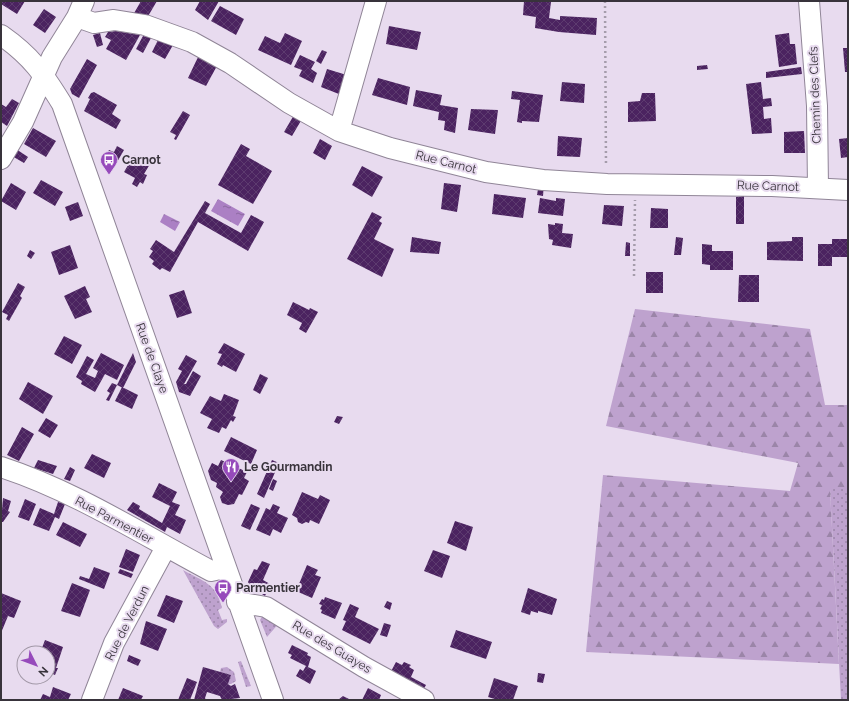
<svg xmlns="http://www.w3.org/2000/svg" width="849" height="701" viewBox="0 0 849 701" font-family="Raleway,sans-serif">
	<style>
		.grass { fill: url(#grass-dots) }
		.forest { fill: url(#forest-firs) }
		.water { fill: url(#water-ripples) }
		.building { fill: url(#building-cross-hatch) }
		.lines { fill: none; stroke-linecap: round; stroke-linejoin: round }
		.minor-casing { stroke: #908597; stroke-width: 22 }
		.path { stroke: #a59cab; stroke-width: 2.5; stroke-dasharray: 2 3; stroke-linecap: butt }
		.minor { stroke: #fff; stroke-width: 20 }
		.labels { text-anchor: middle; stroke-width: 4; stroke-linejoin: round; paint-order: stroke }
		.street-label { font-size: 12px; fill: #38333b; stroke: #e8dbef }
		.poi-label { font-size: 12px; font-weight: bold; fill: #38333b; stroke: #e8dbef; text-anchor: start }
	</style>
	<defs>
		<pattern id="grass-dots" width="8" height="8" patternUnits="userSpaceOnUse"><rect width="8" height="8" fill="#bea2ce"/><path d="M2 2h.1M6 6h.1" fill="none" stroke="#9b85a8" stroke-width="1.8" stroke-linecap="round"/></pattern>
		<pattern id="forest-firs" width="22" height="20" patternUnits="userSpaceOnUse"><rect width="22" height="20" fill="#bea2ce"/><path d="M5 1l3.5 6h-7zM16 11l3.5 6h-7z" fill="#9b85a8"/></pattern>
		<pattern id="water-ripples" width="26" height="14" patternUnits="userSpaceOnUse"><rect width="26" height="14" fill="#ab80c4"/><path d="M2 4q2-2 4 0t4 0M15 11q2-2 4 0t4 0" fill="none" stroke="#8c69a0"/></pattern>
		<pattern id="building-cross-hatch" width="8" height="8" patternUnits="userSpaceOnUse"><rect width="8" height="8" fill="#4b2360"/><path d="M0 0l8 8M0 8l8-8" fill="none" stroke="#5d3b6f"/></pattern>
	</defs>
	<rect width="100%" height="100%" fill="#e8dbef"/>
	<path class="grass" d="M830,489H848V700H841Z
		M183,570C204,582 216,583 222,608L218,610L222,620L227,619V622L218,629L214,626Z
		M264,613L280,622L267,637L260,620Z
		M241,661L251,686L246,687L238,662Z
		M227,667L234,672L236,681L231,684H228L231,675L220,672L221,668Z"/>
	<path class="forest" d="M635,309L810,329L825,405H848V489H830L839,664L586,652L603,475L790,491L798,463L606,426Z"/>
	<path class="water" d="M218,199L245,214L238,226L211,211Z
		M164,214L180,222L175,231L160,222Z"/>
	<path class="building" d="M3,1H25L17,14L1,4Z
		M141,1H157L147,18L133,15Z
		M200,1H219L208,20L195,10Z
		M524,1L551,2L549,18L560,20V16L597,18L596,35L559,32L535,28L536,17L523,15Z
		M220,6L244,19L236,35L211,21Z
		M44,9L56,17L45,33L33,25Z
		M389,26L421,32L417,50L386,44Z
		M116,31L140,35L126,60L106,49L111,40L105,37L108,32Z
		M100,33L103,45L97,47L93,35Z
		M285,33L302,41L291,65L258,50L265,36L280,43Z
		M789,33L790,44H795L797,64L779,67L775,35Z
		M143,36L151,38L143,53L136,49Z
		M158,40L173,45L165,59L152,52Z
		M843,48H848V72H845Z
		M322,50L327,52L321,64L316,61Z
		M199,55L218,64L206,86L188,78Z
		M300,55L315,62L311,69L317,73L313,83L299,76L302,70L294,67Z
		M87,59L97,65L79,98L72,94L70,89Z
		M707,65L708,69L697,70V66Z
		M801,67L802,74L766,78V72Z
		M327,69L350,76L344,96L321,87Z
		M378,78L410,87L407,105L372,95Z
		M562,82L585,84L584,103L560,101Z
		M761,82L763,99L771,98L772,106L763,107L764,119L771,118L772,133L752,134L746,84Z
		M416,90L442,95L440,105L458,108L455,133L444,130L445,121L438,120L439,112L413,106Z
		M512,91L543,95L539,122L522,121V123L517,122L520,100L511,99Z
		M94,92L117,105L112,114L121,120L116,129L84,111L90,99L88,98L91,93Z
		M642,93H655L656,121L628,122V102L640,101Z
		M12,99L19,103L7,126L1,122V104L6,107Z
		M471,109L498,110L495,134L468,130Z
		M183,111L190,115L176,140L174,139L176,135L170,132Z
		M294,115L302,119L292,136L284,132Z
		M33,128L56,141L46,157L24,144Z
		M804,131L805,153H784V132Z
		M558,136L582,138L580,157L557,156Z
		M848,138V157L841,158L839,139Z
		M320,139L332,146L325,160L313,153Z
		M241,144L250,149L246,156L272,171L253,204L218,185Z
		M117,146L124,150L113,169L102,163L109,150L114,152Z
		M16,149L28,157L24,163L12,156Z
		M134,155L150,164L144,174L147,175L143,184L140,182L137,187L132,184L135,178L124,172Z
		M362,166L383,177L372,197L352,185Z
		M41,180L63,192L55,206L33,193Z
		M11,183L26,192L16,210L1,201Z
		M444,183L461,185L457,212L441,209Z
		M539,183L544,184L543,196L537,195Z
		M494,194L526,198L523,218L492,214Z
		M744,196V224H736V197Z
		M540,198L556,201V198L565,199L563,216L538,213Z
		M205,201L210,204L205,213L241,233L251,215L264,222L248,251L198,222L170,272L162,268L160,270L152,264L154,261L149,257L153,251L150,249L156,240L174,252Z
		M78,202L83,216L70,221L65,207Z
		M604,205L624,206L622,226L602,224Z
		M651,208L668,209V228H650Z
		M372,212L382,217L379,221L382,223L374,239L394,249L382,277L347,259Z
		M555,223L563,224L562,233L573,234L571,248L552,245L553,240L549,239L548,224L555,225Z
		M412,237L441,242L439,254L410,252Z
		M676,237L683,238L681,255H674Z
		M792,237H803V261L767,260V242L792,241Z
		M832,239H848V257H832V266H818V244H832Z
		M626,242L630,243V256H625Z
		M702,244L712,245V251H733V270H710V265L702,264Z
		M70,245L78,268L59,275L51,252Z
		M30,250L35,253L31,259L27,256Z
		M646,272H663V293H646Z
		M739,275H759V302H738Z
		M18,283L25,287L20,296L22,298L9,321L6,319L8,315L2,312Z
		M85,286L90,297L86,299L92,312L75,319L64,296Z
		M184,290L192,313L177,318L169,295Z
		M293,302L309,310L310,308L318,312L306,333L299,329L302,323L287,315Z
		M64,336L82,345L72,364L54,354Z
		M224,343L245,354L236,372L223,365L222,367L217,364L222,354L218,353Z
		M101,353L124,365L117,380L105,374L95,392L81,384L82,381L76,377L87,356L94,360L86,374L95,378L98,371L93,368Z
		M133,353L136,362L123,388L117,385Z
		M186,355L197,361L184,384H186L193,371L201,376L190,396L179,392L176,382L182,371L178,369Z
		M260,374L268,378L260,394L253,390Z
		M28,382L53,396L43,414L19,399Z
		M112,383L117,385L109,401L106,400L110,393L107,391Z
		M122,387L138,395L132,409L115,401Z
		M224,394L239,400L233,416L236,417L233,422L231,420L226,429L222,427L219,433L207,428L212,419L200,413L210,396L221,401Z
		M337,416L343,417L339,424L334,422Z
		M46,418L58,425L50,438L38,431Z
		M22,427L34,434L19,461L7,455Z
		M231,437L257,450L251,464L224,451Z
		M92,454L111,463L104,478L84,468Z
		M38,460L57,466L53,474L34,468Z
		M221,460L247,472L244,478L249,481L242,495L239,494L234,504L228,505L222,503L220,497L223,492L216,487L217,483L211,480L208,471L212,463L218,466Z
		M272,460L279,463L264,498L257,494Z
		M70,467L75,470L70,481L64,479Z
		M273,479L277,481L273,491L269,489Z
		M159,483L177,492L172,502L180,505L175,515L186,520L180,534L167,527L165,532L127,510L133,502L140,506L139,509L162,523L170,506L152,497Z
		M302,492L318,499L320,495L330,500L319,524L310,520L309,523L306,522L302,524L298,522L297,518L292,515Z
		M3,498L11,501L8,511L10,512L3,522H1Z
		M25,499L36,504L29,521L18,517Z
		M58,502L65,504L59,519L55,517L49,531L33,525L40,508L54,514Z
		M251,504L260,508L250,530L241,526Z
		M273,504L280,507L277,513L288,518L281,533L273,529L270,536L256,530L266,508L270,510Z
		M455,521L473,527L466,551L447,543Z
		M63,522L87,534L80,547L56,535Z
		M126,549L140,555L133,572L119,567Z
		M433,550L450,556L442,578L424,571Z
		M262,561L270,564L263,580L270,584L265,596L250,586L248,582L254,569L257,570Z
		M307,565L318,570L315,575L321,577L312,598L296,591Z
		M94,567L110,573L104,589L79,579L80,576L89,579Z
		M120,569L133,574L131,578L118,573Z
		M72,583L90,590L80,617L61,611Z
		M528,588L557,599L552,615L538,611V613L531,611L530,615L521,612Z
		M1,593L21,601L14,618L8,616L1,633Z
		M166,595L183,601L174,623L157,616Z
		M325,597L342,603L335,619L321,613L322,610L320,609L322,605L319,604L322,599L324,600Z
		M387,601L392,603L390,610L384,607Z
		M350,604L359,608L355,617L379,629L370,644L342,630L346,621L343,620Z
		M146,621L167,629L158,651L140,644Z
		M384,623L391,625L387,637L380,635Z
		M456,630L492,642L486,659L450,647Z
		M45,640L63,647L56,668H58L55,675L48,672V653H40Z
		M292,645L308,653L307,655L311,657L308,667L316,671L310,684L296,676L300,669L303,671L306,666L290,658L292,655L288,653Z
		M129,655L141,660L138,666L127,661Z
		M396,662L402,665L404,662L411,665L409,667L414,670L411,677L426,685L421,694L388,677Z
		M203,667L231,675L228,684L231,686L235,684L240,698L222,700L220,696L207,692L205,698L206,700H194Z
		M538,673L545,674L543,683L537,682Z
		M187,678L197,682L190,700H178Z
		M494,678L518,686L513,700H498L488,697Z
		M53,687L71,694L68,700H40L43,694L50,697Z
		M123,688L143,696L141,700H118Z
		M368,688L381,695L379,700H362Z
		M343,696L349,699L348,700H338Z"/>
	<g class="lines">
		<defs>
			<path id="minor" d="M809,1L817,106L818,188
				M77,17L94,23L114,20L145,25L192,42L230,63L289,103L339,131L390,148L486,172L543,180L607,184L772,186L848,190
				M1,35C31,56 43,73 62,104L273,700
				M339,131L376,1
				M1,159L23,122L52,57L77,17L84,1
				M1,467C75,491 143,535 211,571L225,568
				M237,602L266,607L364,667L424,700
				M92,700L114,643L166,547"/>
		</defs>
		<use href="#minor" class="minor-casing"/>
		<path class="path" d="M605,1L606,166
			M634,276L635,200"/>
		<use href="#minor" class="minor"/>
	</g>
	<defs>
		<symbol id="bus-pin" viewBox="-11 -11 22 30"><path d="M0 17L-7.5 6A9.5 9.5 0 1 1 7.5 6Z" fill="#964abb" stroke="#e8dbef"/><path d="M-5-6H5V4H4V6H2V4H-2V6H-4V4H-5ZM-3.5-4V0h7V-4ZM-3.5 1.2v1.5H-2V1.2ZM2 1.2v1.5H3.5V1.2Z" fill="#fff"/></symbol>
		<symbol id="restaurant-pin" viewBox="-11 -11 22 30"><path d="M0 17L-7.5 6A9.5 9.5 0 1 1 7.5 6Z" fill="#964abb" stroke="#e8dbef"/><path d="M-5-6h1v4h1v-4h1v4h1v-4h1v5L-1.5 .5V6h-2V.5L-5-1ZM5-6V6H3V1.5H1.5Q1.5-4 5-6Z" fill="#fff"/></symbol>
	</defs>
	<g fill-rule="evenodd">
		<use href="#bus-pin" x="99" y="150" width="20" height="27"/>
		<use href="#restaurant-pin" x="221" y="457" width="20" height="27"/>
		<use href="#bus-pin" x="213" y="578" width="20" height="27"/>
	</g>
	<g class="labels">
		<g class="street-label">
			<text transform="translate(815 95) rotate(-92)" y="4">Chemin des Clefs</text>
			<text transform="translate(446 162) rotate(14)" y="4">Rue Carnot</text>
			<text transform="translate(768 186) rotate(2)" y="4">Rue Carnot</text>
			<text transform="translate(152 358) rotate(70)" y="4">Rue de Claye</text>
			<text transform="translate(114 520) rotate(28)" y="4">Rue Parmentier</text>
			<text transform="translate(127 623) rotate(-63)" y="4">Rue de Verdun</text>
			<text transform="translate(332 647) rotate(31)" y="4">Rue des Guayes</text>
		</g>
		<g class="poi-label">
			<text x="122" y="164">Carnot</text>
			<text x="244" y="471">Le Gourmandin</text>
			<text x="236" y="592">Parmentier</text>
		</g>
	</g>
	<rect width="849" height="701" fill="none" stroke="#38333b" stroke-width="4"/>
	<g transform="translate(36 665) rotate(132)"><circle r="19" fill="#e8dbef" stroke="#a298a7"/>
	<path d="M0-3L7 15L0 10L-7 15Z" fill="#964abb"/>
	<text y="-6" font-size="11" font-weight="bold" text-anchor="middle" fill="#38333b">N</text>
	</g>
</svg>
